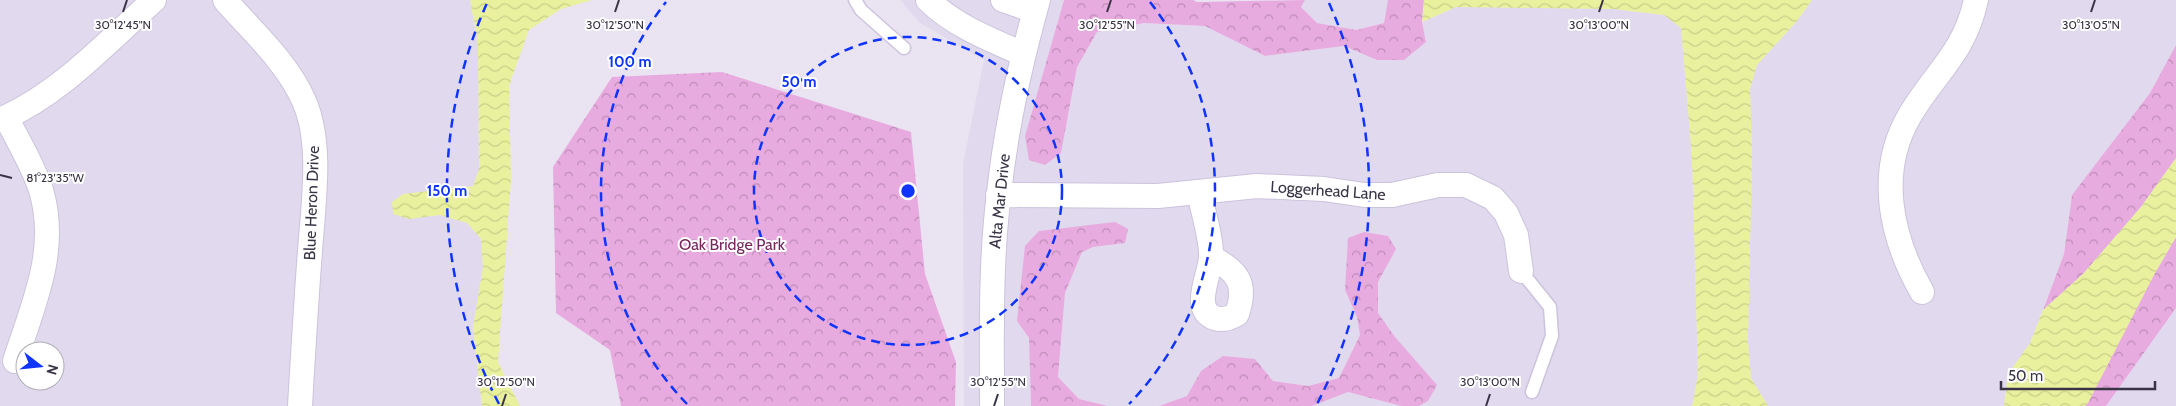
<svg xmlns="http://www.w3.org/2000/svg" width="2176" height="406" viewBox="0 0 2176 406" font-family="Cabin,sans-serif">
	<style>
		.residential { fill: #e1d9ee; fill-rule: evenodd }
		.forest { fill: url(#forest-crowns) }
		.water { fill: url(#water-waves) }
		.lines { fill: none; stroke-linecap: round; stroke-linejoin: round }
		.service-casing { stroke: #ccc3dc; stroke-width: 15 }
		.minor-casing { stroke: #ccc3dc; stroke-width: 26 }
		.service { stroke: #fff; stroke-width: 12 }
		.minor { stroke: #fff; stroke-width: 24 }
		.ticks { fill: none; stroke: #393445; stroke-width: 2 }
		.ring { fill: none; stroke: #0f34ff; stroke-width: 2.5; stroke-dasharray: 9 6 }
		.labels { text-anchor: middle; stroke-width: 4; stroke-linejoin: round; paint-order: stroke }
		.street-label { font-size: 16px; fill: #393445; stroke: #fff }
		.park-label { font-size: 16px; fill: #77265e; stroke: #fff }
		.ticks-label { font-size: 12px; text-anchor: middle; fill: #393445; stroke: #fff; stroke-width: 4; stroke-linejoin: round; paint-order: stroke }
		.centre { fill: #0f34ff; stroke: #fff; stroke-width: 2.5 }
		.ring-label { font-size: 15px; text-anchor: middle; font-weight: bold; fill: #0f34ff; stroke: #fff; stroke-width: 4; stroke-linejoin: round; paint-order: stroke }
	</style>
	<defs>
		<pattern id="forest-crowns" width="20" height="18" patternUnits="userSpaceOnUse" patternTransform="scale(1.25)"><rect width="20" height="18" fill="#e8abdf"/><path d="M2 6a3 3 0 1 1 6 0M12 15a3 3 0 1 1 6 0" fill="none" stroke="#bd8cb7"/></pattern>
		<pattern id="water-waves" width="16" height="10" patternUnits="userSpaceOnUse" patternTransform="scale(1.25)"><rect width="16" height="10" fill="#e9f19e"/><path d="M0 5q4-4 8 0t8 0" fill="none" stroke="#c9cf89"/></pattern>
	</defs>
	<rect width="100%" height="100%" fill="#eae4f2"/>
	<path class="residential" d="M0,0H470L478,42L479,169L473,186L403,194L409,219L440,215L467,223L481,239L483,267L473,327L482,406H0ZM25,351H55V381H25Z
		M900,0H1064L1025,136L1061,153L1077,67L1097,32L1144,23L1205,26L1265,56L1344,46L1377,60L1426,42L1422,22L1456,7L1613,9L1664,15L1681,28L1692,157L1698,375L1692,406H1419L1428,401L1395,337L1378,313L1377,282L1396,249L1345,290L1357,317L1360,335L1339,378L1308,386L1273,381L1255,359L1201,371L1187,396L1159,406H1108L1079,399L1058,378L1065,293L1082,252L1093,247L1125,243L1068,227L1017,321L1029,338L1031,406H964L963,164L984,60L920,23Z
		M1305,0H1388L1384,23L1356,30L1317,23L1301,7Z
		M1812,0H2176V45L2150,93L2072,195L2064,254L2030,343L2008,374L2004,406H1768L1751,378L1748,341L1752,154L1750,89L1757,65L1797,21Z
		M2176,308V406H2106Z
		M1348,392L1401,406H1312Z"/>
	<path class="forest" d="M1064,0H1193L1197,2L1305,0L1301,7L1317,23L1356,30L1384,23L1388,0H1424L1422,22L1426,42L1404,60H1377L1344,46L1265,56L1205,26L1144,23L1097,32L1077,67L1061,153L1045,165L1029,160L1025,136Z
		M2176,45V158L2141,207L2083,274L2043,310L2064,254L2072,195L2150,93Z
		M722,72L911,132L925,274L956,362L955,406H621L610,350L556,313L553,167L612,77Z
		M1115,222L1128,229L1125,243L1093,247L1082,252L1065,293L1058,377L1079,399L1108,406H1031L1029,338L1017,321L1025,246L1039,231Z
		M1364,232L1388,236L1396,249L1378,282V313L1395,337L1437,385L1428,401L1419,406H1401L1348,392L1312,406H1159L1187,396L1201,371L1223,356L1255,359L1273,381L1308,386L1339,378L1360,335L1357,317L1345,290L1348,238Z
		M2176,237V308L2106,406H2085L2155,273Z"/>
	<path class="water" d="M470,0H592L561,9L529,30L509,86L511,180L498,362L520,406H482L473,327L483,267L481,239L467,223L440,215L409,219L393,214L392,202L403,194L473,186L479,169L478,42Z
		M1424,0H1812L1797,21L1757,65L1750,89L1752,154L1748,341L1751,378L1768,406H1692L1698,375L1692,157L1681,28L1664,15L1613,9L1456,7L1422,22Z
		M2176,158V237L2155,273L2088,403L2085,406H2004L2008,374L2030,343L2043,310L2083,274L2141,207Z"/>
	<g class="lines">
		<defs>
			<path id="service" d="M855,0L861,10L904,48
				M1521,271L1550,307L1552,336L1532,392"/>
			<path id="minor" d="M225,0C252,31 287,62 304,101C323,144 313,205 310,251C306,303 303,354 300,406
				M928,0C955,26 989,39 1023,54
				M1003,0L1035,11
				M6,117C18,141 33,165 41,190C59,250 33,305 15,361
				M0,120C60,94 106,43 154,0
				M1199,193C1203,211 1212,240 1211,258C1210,274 1191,310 1215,318C1223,321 1230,318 1237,314C1247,284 1239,272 1211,257
				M998,195L1158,196L1257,186L1324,189L1364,195H1392L1438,185H1466L1493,198L1506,213L1516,235L1521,271
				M1922,292C1891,238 1876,172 1910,115C1936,71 1964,54 1976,0
				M992,406C992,335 990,264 999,193C1006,128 1020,64 1038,0"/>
		</defs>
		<use href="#service" class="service-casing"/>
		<use href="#minor" class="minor-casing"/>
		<use href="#service" class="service"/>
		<use href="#minor" class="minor"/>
	</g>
	<path class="ticks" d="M123,12L127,0M615,12L619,0M1107,12L1111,0M1599,12L1603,0M2091,12L2095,0M0,175L12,178M502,406L506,394M994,406L998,394M1486,406L1490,394"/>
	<g class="ring">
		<circle cx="908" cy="191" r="154"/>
		<path d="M687 404A307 307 0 0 1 666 2M1150 2A307 307 0 0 1 1129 404"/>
		<path d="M499 404A461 461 0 0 1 487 3M1329 3A461 461 0 0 1 1317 404"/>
	</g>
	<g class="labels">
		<g class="street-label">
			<text transform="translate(1328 190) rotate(4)" y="6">Loggerhead Lane</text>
			<text transform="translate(999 201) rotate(-84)" y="6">Alta Mar Drive</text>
			<text transform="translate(311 203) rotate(-88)" y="6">Blue Heron Drive</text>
		</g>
		<g class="park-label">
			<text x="732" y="250">Oak Bridge Park</text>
		</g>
	</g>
	<g class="ticks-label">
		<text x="123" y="29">30°12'45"N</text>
		<text x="615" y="29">30°12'50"N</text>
		<text x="1107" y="29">30°12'55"N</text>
		<text x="1599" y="29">30°13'00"N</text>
		<text x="2091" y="29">30°13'05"N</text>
		<text x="55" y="182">81°23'35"W</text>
		<text x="998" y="386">30°12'55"N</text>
		<text x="1490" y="386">30°13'00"N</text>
		<text x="506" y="386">30°12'50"N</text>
	</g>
	<circle cx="908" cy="191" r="8" class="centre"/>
	<g class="ring-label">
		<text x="630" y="67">100 m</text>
		<text x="799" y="87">50 m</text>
		<text x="447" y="196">150 m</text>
	</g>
	<g transform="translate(40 366) rotate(106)"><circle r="24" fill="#ffffff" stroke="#b0aeb5"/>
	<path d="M0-4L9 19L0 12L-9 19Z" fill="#0f34ff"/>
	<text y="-8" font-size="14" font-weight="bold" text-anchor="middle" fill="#393445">N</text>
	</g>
	<path d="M2001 381v8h154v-8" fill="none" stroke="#393445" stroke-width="2.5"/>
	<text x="2008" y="381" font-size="15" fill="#393445" stroke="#ffffff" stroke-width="4" paint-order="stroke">50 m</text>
</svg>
